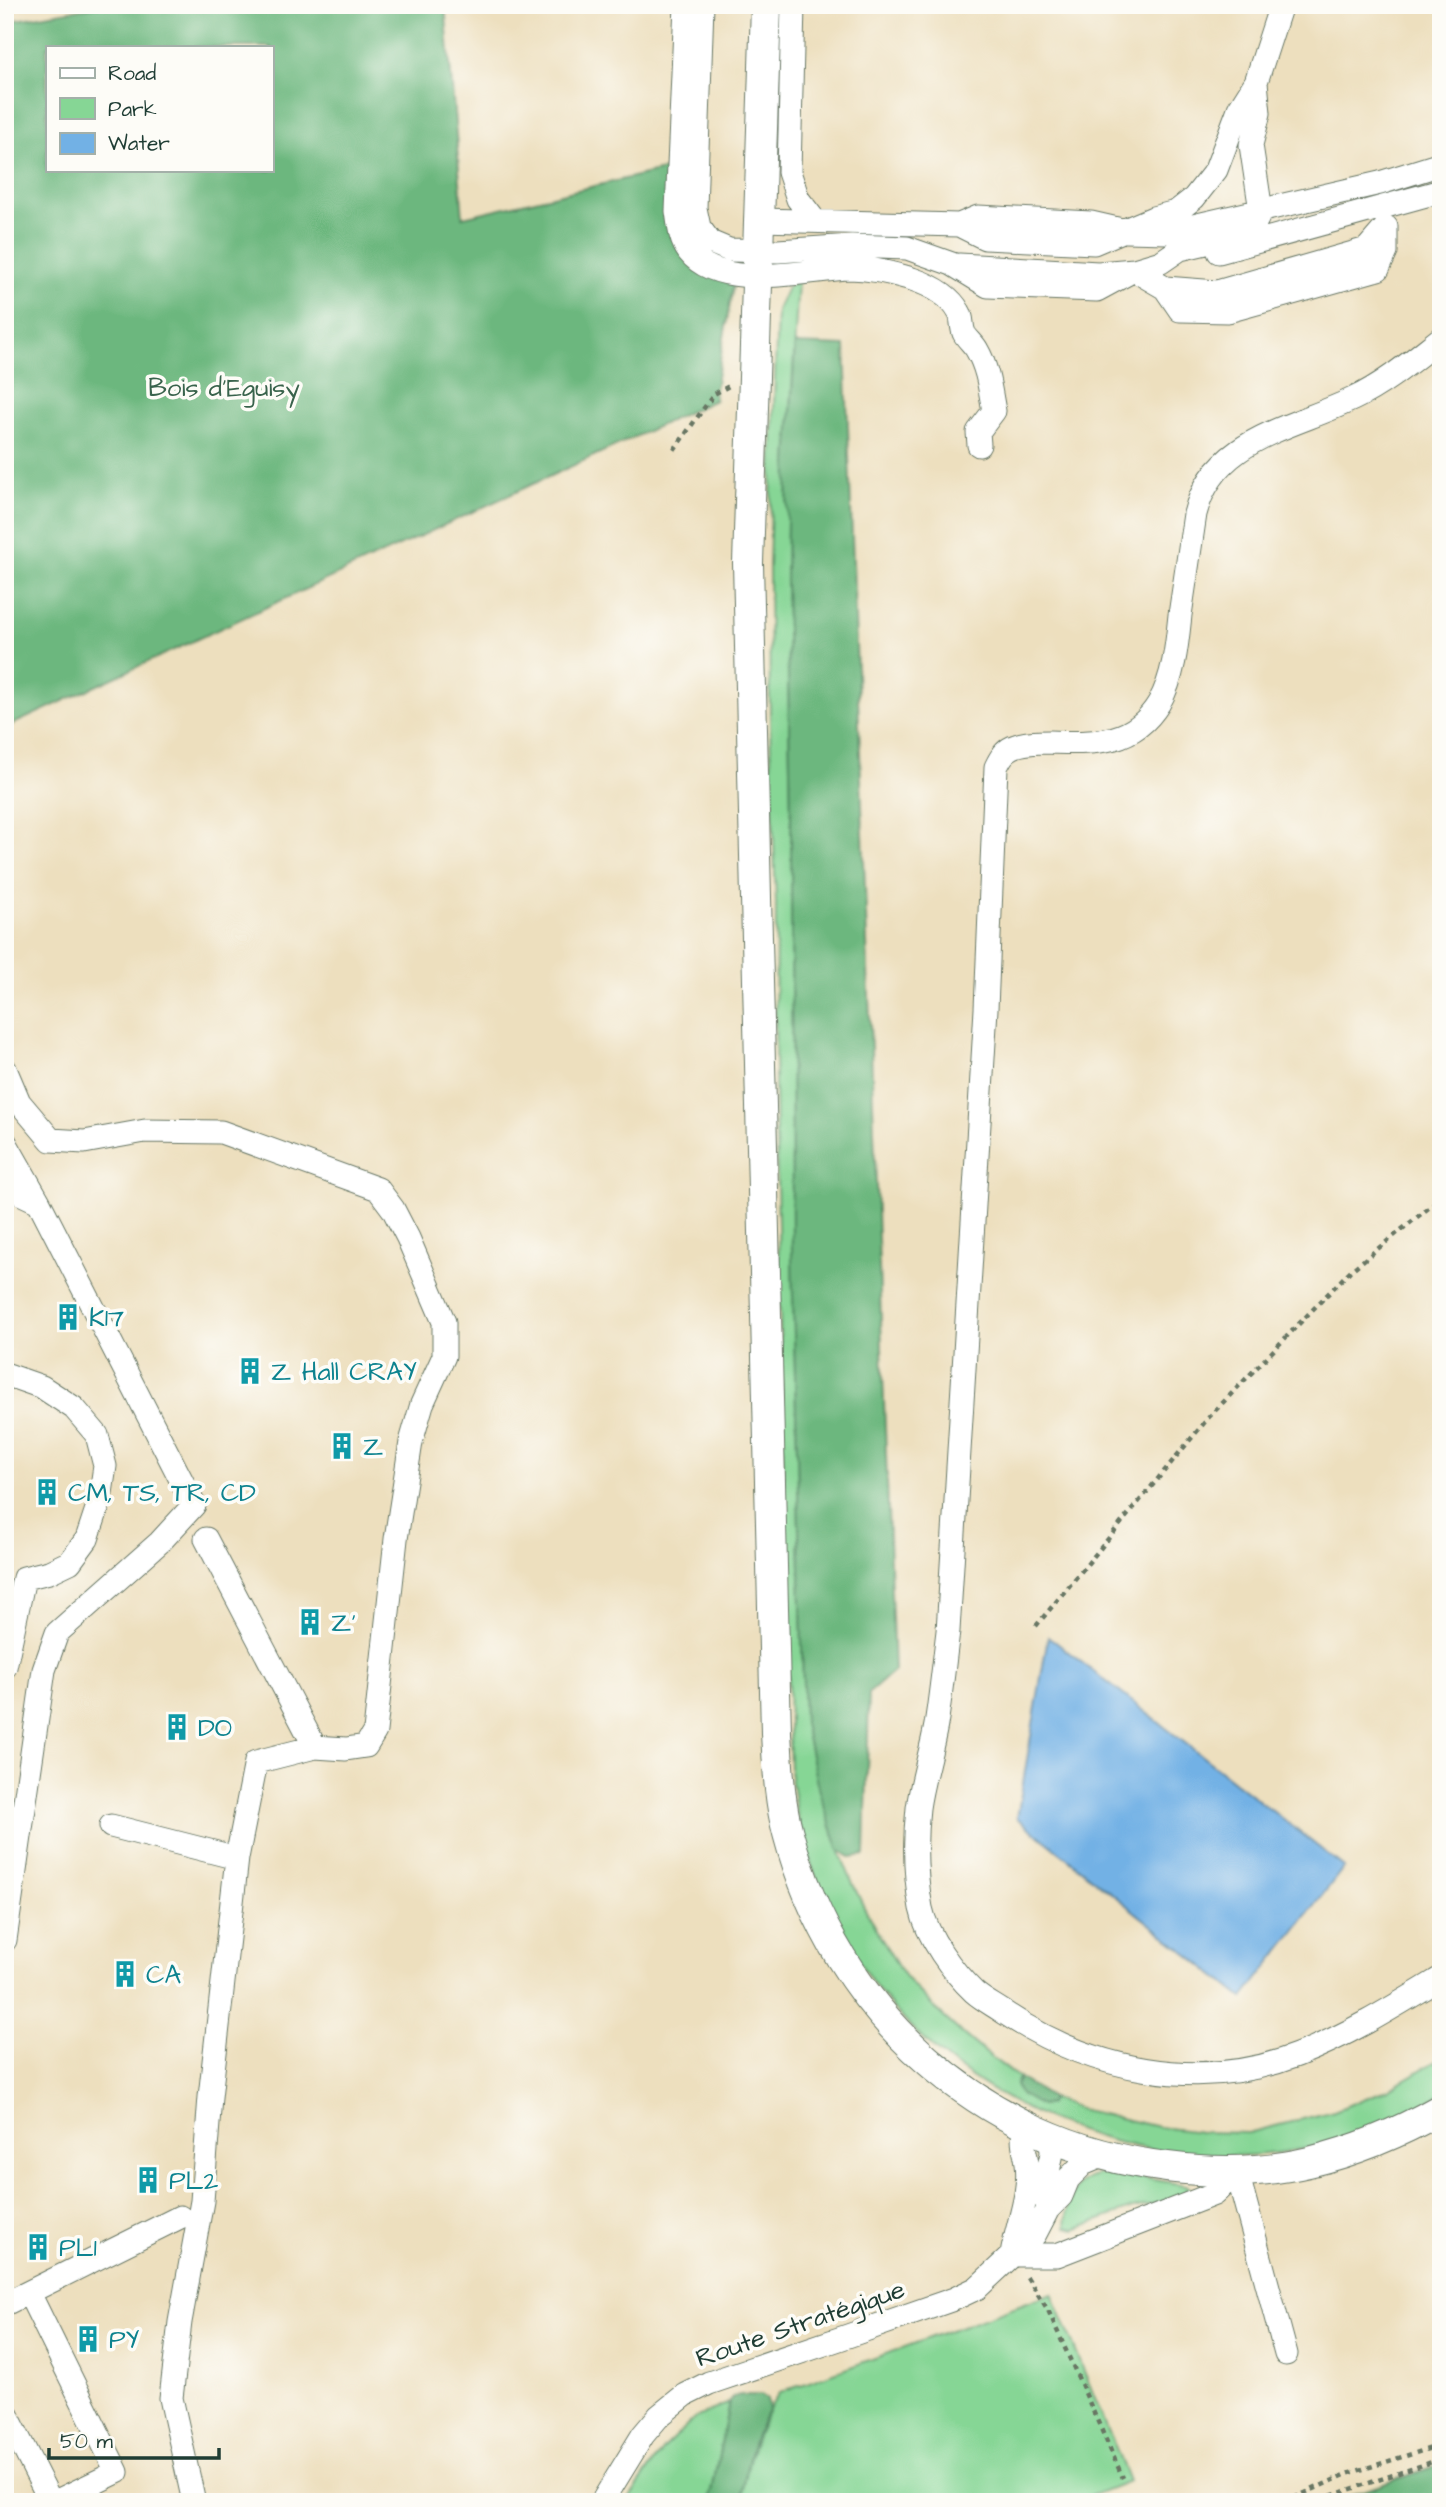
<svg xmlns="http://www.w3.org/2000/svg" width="1446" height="2507" viewBox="0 0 1446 2507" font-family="'Architects Daughter',sans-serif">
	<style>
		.green { fill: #86d695; stroke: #528a64; stroke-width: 2 }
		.forest { fill: #6cb77e; stroke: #467a59; stroke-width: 2; fill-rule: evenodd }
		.water { fill: #72b1e5; stroke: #48778c; stroke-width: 2 }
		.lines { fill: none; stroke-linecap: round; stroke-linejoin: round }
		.minor-casing { stroke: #677664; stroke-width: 25 }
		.major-casing { stroke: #677664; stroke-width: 32 }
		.path { stroke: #677664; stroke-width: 4.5; stroke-dasharray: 5 5; stroke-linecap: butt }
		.minor { stroke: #fff; stroke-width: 23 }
		.major { stroke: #fff; stroke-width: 30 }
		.labels { text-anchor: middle; stroke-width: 7; stroke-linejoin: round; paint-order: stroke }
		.park-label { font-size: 26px; fill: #39634c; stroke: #fdfcf7 }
		.culture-label { font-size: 26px; fill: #0d838f; stroke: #fdfcf7; text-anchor: start }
		.street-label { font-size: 26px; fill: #1f3d34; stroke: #fdfcf7 }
	</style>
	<rect width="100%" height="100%" fill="#fdfcf7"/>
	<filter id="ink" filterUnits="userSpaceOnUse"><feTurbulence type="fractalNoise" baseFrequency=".0143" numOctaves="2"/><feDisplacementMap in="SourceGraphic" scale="14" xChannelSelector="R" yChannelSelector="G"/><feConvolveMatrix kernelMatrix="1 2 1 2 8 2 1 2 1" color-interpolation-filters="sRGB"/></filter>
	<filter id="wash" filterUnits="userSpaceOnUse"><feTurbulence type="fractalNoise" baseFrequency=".00686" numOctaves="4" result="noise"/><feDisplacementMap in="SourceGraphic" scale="28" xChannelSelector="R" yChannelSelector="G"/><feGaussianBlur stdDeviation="1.57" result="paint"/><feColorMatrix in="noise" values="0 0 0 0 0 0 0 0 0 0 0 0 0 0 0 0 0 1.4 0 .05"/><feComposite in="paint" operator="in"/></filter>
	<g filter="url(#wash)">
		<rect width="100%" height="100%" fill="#eddfbe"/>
		<path class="green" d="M798,280L788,463L786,581L791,815L792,1258L804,1723C820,1800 842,1875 884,1943C892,1955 898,1969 907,1979C941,2018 978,2048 1019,2078L1016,2081L1023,2095L1041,2106L1049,2104L1051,2098L1083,2110L1159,2127L1201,2132L1248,2133L1334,2111L1388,2089L1441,2058V2094C1413,2110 1381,2127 1350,2137C1193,2188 1004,2133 895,2010C853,1963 813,1884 799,1823C795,1806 793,1788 790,1771L775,1088L776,903L770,725L769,565L777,310L787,288Z
			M1106,2172L1186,2185L1189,2187L1190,2195L1186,2198L1133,2208L1075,2229L1066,2227C1068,2195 1073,2180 1106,2172Z
			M1052,2293L1129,2481L1075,2502H741C748,2459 755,2430 779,2393Z
			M729,2403L710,2502H627L663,2449L695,2418Z"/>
		<path class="forest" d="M103,5H445L463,217L671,168L672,226L734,281L714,394L715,400L5,728V22ZM47,47H271V170H47Z
			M795,344L845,346L894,1671L869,1693L865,1855L850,1857L839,1850L818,1788L804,1723L792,1258L791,815L786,581L788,463Z
			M1019,2078L1051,2098L1049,2104L1041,2106L1022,2095L1015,2086Z
			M740,2395H761L767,2399L769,2409C751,2436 746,2470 741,2502H710L729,2403L733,2397Z
			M1441,2464V2502H1332Z"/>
		<path class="water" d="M1048,1636L1344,1867L1243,1998L1017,1818Z"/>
	</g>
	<g filter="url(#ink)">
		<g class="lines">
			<defs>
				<path id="minor" d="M686,5L677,211C679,225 680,240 689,252C721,292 805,270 849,268C870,268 892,273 912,279C930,285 950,295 959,312C963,318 961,326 964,333C967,339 974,344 977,350C988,369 990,390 994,411L978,432L979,445
					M702,5L695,208L699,227L710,242L729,250L778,251L852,246L907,248L952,264L988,286L1097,290L1134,270L1161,262L1180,249L1223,239L1234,232L1254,225L1261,211L1251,145L1259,113L1256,82
					M793,5L789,172L798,199L815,221
					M760,220L959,225L978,217L1091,223L1126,231L1167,232L1380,183L1441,164
					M959,225L985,238L1094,243L1153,218L1176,212L1194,198L1216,170L1239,109L1256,82L1281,5
					M1219,252L1441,191
					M959,265L1098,273L1134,270L1165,288L1217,292L1367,249L1386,227
					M1165,288L1180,310L1228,311L1378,269L1386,252V227
					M1441,338C1413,360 1385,384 1353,399C1291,429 1214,438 1195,514C1190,547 1185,581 1180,615C1177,644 1174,677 1159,703C1133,746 1093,743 1050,742C1039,742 1023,742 1013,747C1004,751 1000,759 996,767L986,1009L948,1631C944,1663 941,1694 936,1725C931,1753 922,1780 918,1808C914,1842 915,1875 921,1908C927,1937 953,1972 974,1992C983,2000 995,2006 1005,2013C1090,2070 1199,2093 1297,2055C1347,2036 1395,2006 1441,1978
					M5,1069L19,1102L51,1140L84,1142L145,1131L221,1132L378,1189L393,1209L408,1238L444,1322V1356L422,1404L411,1442L396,1539L375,1731L366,1746L346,1749L315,1747L256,1762L237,1858L210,2097L202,2201L180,2322L171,2398L194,2502
					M5,1142L39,1202
					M5,1186L39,1202L194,1505L160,1542L57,1633L44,1670L5,1940
					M5,1374L42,1387L74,1408L97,1435L105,1466L100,1500L87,1539L70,1562L49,1572L24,1578L5,1667
					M206,1539L315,1747
					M111,1826L237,1858
					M1048,2209L1044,2191L1052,2153L1051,2137
					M1012,2255H1057L1214,2194L1237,2172L1286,2354
					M1012,2255C1017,2224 1031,2194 1027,2163C1025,2148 1020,2141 1026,2126
					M29,2293L117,2472L55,2502
					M5,2304L180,2217
					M5,2411L51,2502
					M602,2502L643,2435L659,2416L685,2395L709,2383L842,2338L954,2299L977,2288L1035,2234L1048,2209L1061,2196L1068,2179L1083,2164L1102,2156"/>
				<path id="major" d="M766,5L748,563L776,1733C778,1766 779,1800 788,1833C835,2012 982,2145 1167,2167C1214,2173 1263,2173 1309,2162C1355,2151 1399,2133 1441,2109"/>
			</defs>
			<use href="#minor" class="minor-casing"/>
			<use href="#major" class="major-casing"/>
			<path class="path" d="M674,450L714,394L729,386
				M1441,1119L1434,1139L1441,1164
				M1036,1626L1209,1417L1350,1271L1441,1198
				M1027,2277L1048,2310L1123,2478
				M1285,2502L1347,2474L1441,2445
				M1312,2502L1441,2459"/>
			<use href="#minor" class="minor"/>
			<use href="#major" class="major"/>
		</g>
	</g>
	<defs>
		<symbol id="building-bare" viewBox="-9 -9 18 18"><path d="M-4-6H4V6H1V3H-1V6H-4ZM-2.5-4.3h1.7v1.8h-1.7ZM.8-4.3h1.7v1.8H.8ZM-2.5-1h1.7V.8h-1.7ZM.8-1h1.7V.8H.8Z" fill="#0f9aa8" stroke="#fdfcf7" stroke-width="2.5" paint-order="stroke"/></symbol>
	</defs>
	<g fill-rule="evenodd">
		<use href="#building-bare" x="49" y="1298" width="38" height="38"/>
		<use href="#building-bare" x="231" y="1352" width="38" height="38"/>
		<use href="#building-bare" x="323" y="1427" width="38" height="38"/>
		<use href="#building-bare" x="28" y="1473" width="38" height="38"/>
		<use href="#building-bare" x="291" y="1603" width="38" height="38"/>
		<use href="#building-bare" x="158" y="1708" width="38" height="38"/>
		<use href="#building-bare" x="106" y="1955" width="38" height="38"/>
		<use href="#building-bare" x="129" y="2161" width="38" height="38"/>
		<use href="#building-bare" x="19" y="2228" width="38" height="38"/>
		<use href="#building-bare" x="69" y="2320" width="38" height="38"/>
	</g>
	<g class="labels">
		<g class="park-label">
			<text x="224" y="396">Bois d'Eguisy</text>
		</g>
		<g class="culture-label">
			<text x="89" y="1326">K17</text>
			<text x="271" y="1380">Z Hall CRAY</text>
			<text x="363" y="1455">Z</text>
			<text x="68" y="1501">CM, TS, TR, CD</text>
			<text x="331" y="1631">Z'</text>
			<text x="198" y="1736">DO</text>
			<text x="146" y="1983">CA</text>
			<text x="169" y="2189">PL2</text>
			<text x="59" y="2256">PL1</text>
			<text x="109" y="2348">PY</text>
		</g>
		<g class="street-label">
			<text transform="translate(800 2323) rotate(-19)" y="9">Route Stratégique</text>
		</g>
	</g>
	<rect width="1446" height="2507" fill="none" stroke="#fdfcf7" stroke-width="28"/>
	<rect x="46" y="46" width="228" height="126" fill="#fdfcf7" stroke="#a4b0a9" stroke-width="2"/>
	<rect x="60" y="68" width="35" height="10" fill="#ffffff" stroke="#a4b0a9" stroke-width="2"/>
	<text x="108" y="80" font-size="21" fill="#1f3d34">Road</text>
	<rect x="60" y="98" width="35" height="21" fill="#86d695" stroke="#a4b0a9" stroke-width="2"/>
	<text x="108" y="116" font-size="21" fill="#1f3d34">Park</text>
	<rect x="60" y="133" width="35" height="21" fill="#72b1e5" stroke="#a4b0a9" stroke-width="2"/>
	<text x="108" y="150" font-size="21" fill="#1f3d34">Water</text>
	<path d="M49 2448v10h170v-10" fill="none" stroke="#1f3d34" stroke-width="3.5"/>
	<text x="60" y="2448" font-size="21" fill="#1f3d34" stroke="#fdfcf7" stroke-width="5" paint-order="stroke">50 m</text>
</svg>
